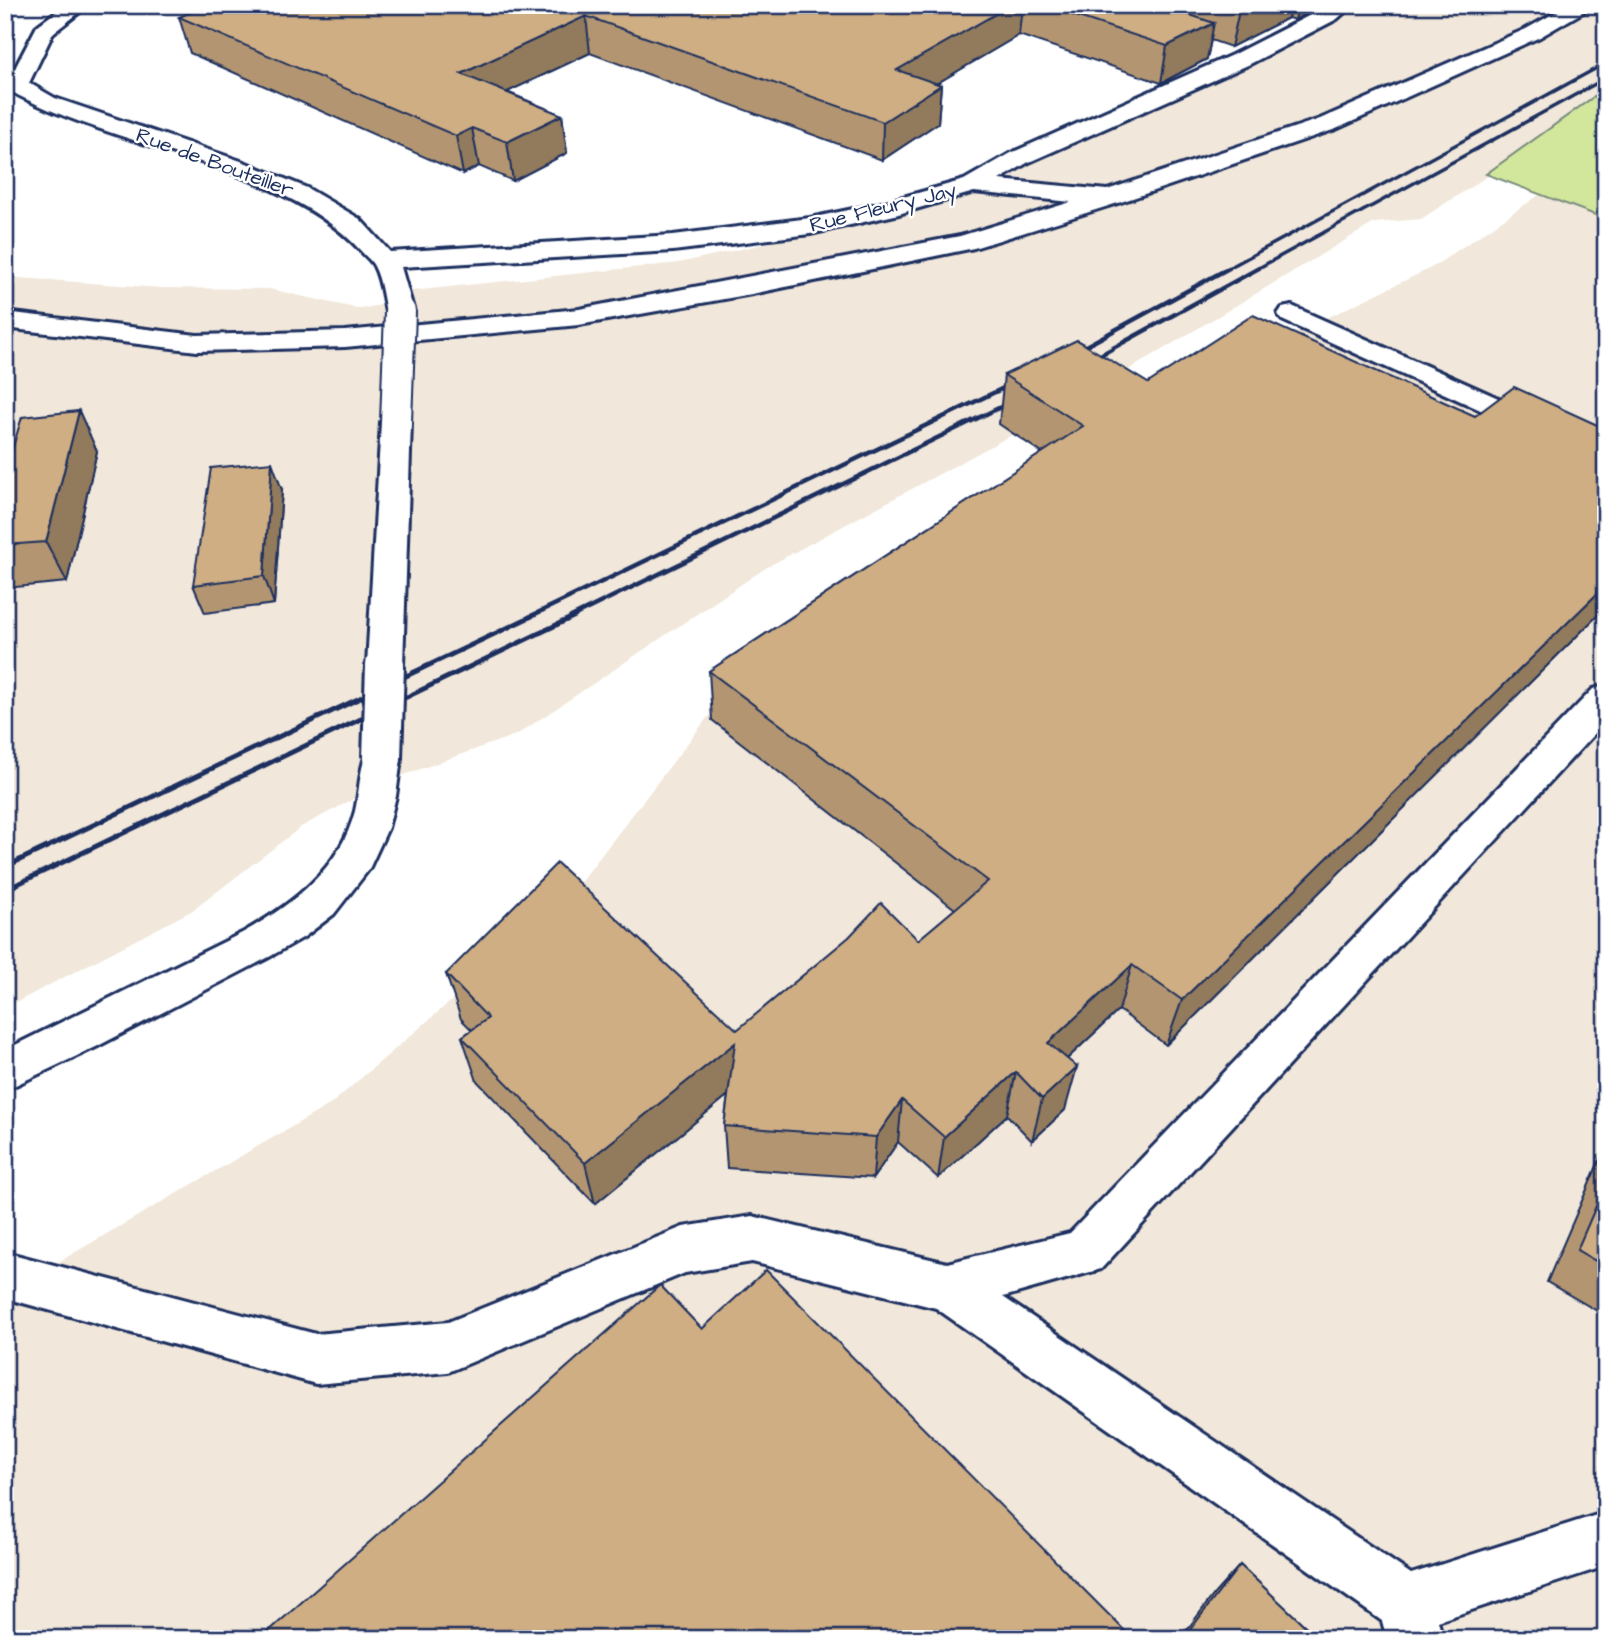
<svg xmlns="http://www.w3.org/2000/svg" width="1611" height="1644" viewBox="0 0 1611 1644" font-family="'Architects Daughter',sans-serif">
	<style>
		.built { fill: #f1e7da }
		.green { fill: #d3e79c; stroke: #778b7d; stroke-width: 2 }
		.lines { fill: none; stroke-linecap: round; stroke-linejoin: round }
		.minor-casing { stroke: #1b2f5e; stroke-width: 6 }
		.minor { fill: #fff; fill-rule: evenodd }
		.rail-far2 { stroke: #1b2f5e; stroke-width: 3.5 }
		.rail-far1 { stroke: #1b2f5e; stroke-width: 4.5 }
		.rail { stroke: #1b2f5e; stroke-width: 5 }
		.minor-bridge-far1-casing { stroke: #1b2f5e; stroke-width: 34; stroke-linecap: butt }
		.minor-bridge-casing { stroke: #1b2f5e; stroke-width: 44; stroke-linecap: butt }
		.minor-bridge-far1 { stroke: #fff; stroke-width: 30 }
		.minor-bridge { stroke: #fff; stroke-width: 38 }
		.wall { fill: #b39671; stroke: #1b2f5e; stroke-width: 2 }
		.shaded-wall { fill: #927a5c; stroke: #1b2f5e; stroke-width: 2 }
		.building { fill: #d0ae83; stroke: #1b2f5e; stroke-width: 2 }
		.labels { text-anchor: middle; stroke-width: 5; stroke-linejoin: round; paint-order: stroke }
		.far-street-label { font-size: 21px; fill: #1b2f5e; stroke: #fff }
	</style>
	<rect width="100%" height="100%" fill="#fff"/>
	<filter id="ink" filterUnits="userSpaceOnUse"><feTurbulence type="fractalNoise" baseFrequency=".0143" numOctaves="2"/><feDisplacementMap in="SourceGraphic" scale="14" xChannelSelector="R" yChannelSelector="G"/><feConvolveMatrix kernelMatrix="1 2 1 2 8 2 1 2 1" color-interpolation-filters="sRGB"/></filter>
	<g filter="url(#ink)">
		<path class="built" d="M1353,5H1606V100L1421,219L1374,223L1093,391L767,567L518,734L387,781L301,827L193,910L5,1008V277L162,288L269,289L359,309L397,302L411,291L679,263L950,202L1266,51Z
			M1551,187L1606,208V1639H5V1293L331,1104L563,905L707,718L1241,359L1433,267Z"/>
		<path class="green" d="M1606,88V219L1486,174Z"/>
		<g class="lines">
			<defs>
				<path id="minor" d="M65,5H89L53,33L29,83L55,98L244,162L307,188L360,219L390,252L673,235L810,218L882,203L964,180L1011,153L1232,55L1330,5H1353L1337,19L1248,65L1027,163L999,180L1107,190L1320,119L1526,29L1569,5H1595L1540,37L1336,129L1118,203L974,248L752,294L579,325L345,347L197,351L5,328V312L197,335L345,331L579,309L960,236L1071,202L974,192L895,215L810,234L673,251L401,267L414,312L410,318L400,320L390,318L386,312C383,298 381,279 374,266C371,260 364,255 360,250C279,162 110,149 5,88V72L12,74L37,26Z
					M1292,306L1606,446V467L1282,320L1278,314L1282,308Z
					M396,413L406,416L411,422L403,665L397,674L385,677L373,674L367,665L381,422L386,416Z
					M1606,685V721L1101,1269L1003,1297L1411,1574L1606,1512V1566L1438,1621L1443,1639H1387L1382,1621L936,1308L752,1262L685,1273L448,1372L316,1384L5,1298V1252L316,1334L448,1322L683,1227L752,1216L947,1263L1070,1233L1593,689Z
					M382,744L395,748L401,758L396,796L388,828L369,869L334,914L304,937L271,956L96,1047L5,1090V1050L242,933C292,905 340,869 355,811C360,790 359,767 369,748Z"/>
			</defs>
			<use href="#minor" class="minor-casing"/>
			<use href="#minor" class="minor"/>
			<path class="rail-far2" d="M1225,270L1606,63
				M1255,270L1606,78"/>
			<path class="rail-far1" d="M1071,354L1229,268
				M1084,364L1259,268
				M529,617L1022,379
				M571,617L1019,398"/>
			<path class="rail" d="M5,867L532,616
				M5,890L575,616"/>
			<defs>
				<path id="minor-bridge-far1" d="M396,422L400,312"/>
				<path id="minor-bridge" d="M382,758L385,665"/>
			</defs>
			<use href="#minor-bridge-far1" class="minor-bridge-far1-casing"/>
			<use href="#minor-bridge" class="minor-bridge-casing"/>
			<use href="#minor-bridge-far1" class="minor-bridge-far1"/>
			<use href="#minor-bridge" class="minor-bridge"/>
		</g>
		<path class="wall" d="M209,5H1318L1295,20L1288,18L1231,47L1211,40L1207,59L1161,83L1019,35L936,84L941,85L938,123L882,160L590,53L507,92L562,115L567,153L513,181L479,166L463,174L190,53L179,17Z
			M1004,375L1148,383L1606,429V607L1166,1045L1119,1010L1067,1059L1065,1110L1032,1141L1007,1115L938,1178L898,1142L873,1178L727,1168L724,1126L728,1095L595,1204L477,1081L462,1037L472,1030L461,1019L446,974L737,1030L918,940L955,909L712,720L709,671L1042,453L999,424Z
			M97,451L67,582L6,588L5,473Z
			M282,490L274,604L205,613L193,585Z
			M1606,1145V1316L1547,1282Z
			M1240,1565L1319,1639H1180L1215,1593Z"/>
		<path class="shaded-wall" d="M1011,5H1022L1019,35L895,108L897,70Z
			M1250,5H1291L1288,18L1231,47L1239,11Z
			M1299,5H1318L1295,20Z
			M586,16L590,53L467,111L461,74Z
			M1214,23L1207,59L1161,83L1167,46Z
			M941,85L938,123L882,160L883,122Z
			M562,115L567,153L513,181L507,142Z
			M472,128L479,166L463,174L456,136Z
			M79,411L97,451L67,582L46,542Z
			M272,462L282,490L274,604L264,576Z
			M1606,585V607L1166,1045L1182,1000Z
			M1132,965L1119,1010L1038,1086L1048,1043Z
			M735,1043L738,1087L595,1204L585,1163Z
			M1077,1067L1065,1110L1032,1141L1042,1099Z
			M1016,1072L1007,1115L938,1178L944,1137Z
			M902,1100L898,1142L873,1178L876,1137Z"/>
		<path class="building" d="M209,5H1011L897,70L941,85L883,122L586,16L461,74L562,115L507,142L472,128L456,136L179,17Z
			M1042,5H1160L1214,23L1167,46Z
			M1221,5H1250L1239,11Z
			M1253,315L1475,416L1514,387L1606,429V585L1182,1000L1132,965L1048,1043L1077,1067L1042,1099L1016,1072L944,1137L902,1100L876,1137L724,1126L735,1043L585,1163L462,1037L488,1018L446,974L557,863L737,1030L849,937L881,903L918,940L988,881L709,671L1083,426L1004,375L1077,340L1148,383Z
			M79,411L46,542L5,545V473L22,417Z
			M272,462L264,576L193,585L211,468Z
			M1606,1183V1267L1577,1250Z
			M766,1270L1133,1639H260L660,1285L702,1329Z
			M1240,1565L1319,1639H1183Z"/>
	</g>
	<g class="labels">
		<g class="far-street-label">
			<text transform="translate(215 162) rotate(20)" y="7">Rue de Bouteiller</text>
			<text transform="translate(883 207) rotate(-14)" y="7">Rue Fleury Jay</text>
		</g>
	</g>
	<rect width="1611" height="1644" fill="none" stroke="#fff" stroke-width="28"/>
	<rect x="14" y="14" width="1583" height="1616" fill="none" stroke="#1b2f5e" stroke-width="2.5" filter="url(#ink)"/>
</svg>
